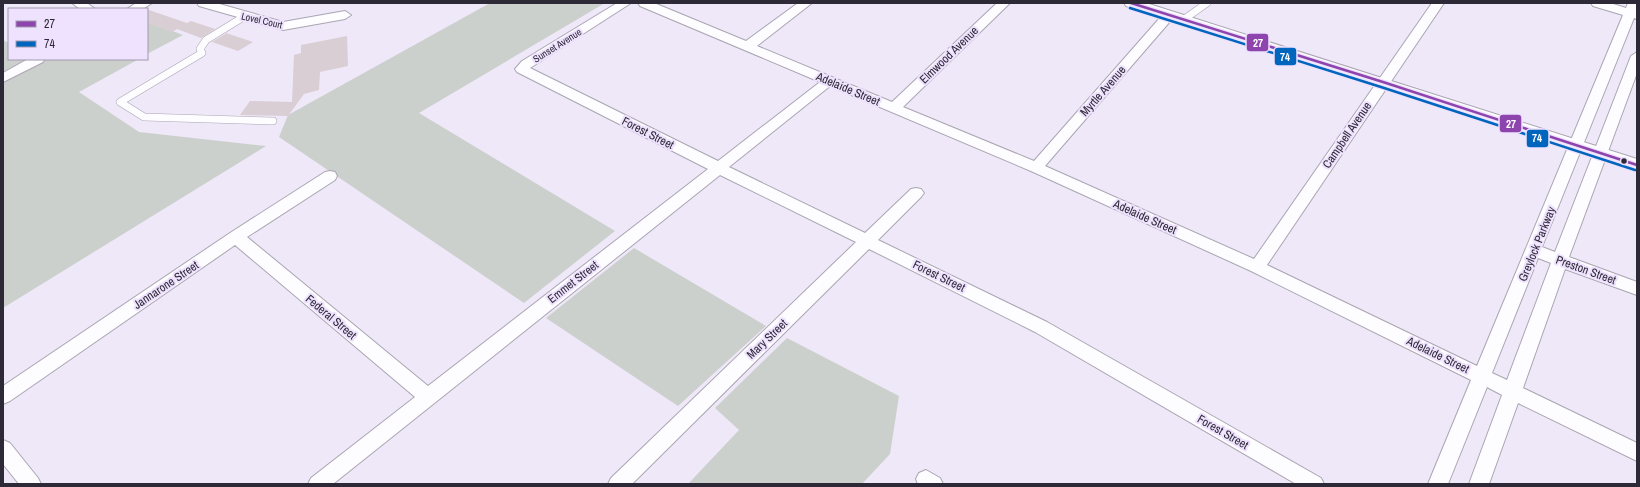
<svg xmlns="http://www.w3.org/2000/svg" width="1640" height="487" viewBox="0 0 1640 487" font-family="'Archivo Narrow',sans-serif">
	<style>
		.green { fill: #ccd0cc }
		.building { fill: #daced5 }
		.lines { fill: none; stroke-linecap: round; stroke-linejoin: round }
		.service-casing { stroke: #aaa5b2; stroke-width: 8 }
		.minor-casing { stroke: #aaa5b2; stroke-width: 2 }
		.tertiary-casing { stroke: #aaa5b2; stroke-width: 2 }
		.service { stroke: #fdfcfe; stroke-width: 7 }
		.minor { fill: #fdfcfe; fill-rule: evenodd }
		.tertiary { fill: #fdfcfe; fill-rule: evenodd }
		.bus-1-casing { stroke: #eee2fe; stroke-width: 5 }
		.bus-2-casing { stroke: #eee2fe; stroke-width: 5 }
		.bus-1 { stroke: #8e44ad; stroke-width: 2.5 }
		.bus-2 { stroke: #0065bd; stroke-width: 2.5 }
		.bus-dot { fill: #2e2936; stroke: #eee2fe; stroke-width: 1.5 }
		.labels { text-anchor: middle; stroke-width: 4; stroke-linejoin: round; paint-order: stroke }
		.far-street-label { font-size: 10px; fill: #2e2936; stroke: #eee2fe }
		.street-label { font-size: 12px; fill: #2e2936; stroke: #eee2fe }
		.line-badge { stroke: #eee2fe; stroke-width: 1.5 }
		.badge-label { font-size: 11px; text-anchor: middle; font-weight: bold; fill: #fff }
	</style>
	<rect width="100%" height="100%" fill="#efe8f8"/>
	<path class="green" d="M490,3H605L419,113L615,231L524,303L279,137L288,115Z
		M147,21L183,35L147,54Z
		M3,40L9,43V59H139L79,92L139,132L266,146L3,308Z
		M634,248L766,326L678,406L546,318Z
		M787,338L899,396L890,454L862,484H688L739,430L715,408Z"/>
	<path class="building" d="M146,9L187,23L191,21L215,29L201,38L177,29L172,32L147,23Z
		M227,33L229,34L253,42L238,51L212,42Z
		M347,36L348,66L320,72L319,90L304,94L288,116L240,115L250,101L292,102L294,55L301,53V45Z"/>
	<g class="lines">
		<defs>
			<path id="service" d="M245,16L206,40L200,49L202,53L120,102L144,117L273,121
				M1183,20L1207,3"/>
			<path id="minor" d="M72,3H87L95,9H80Z
				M136,3H152L143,9H127Z
				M197,3H216L283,22L345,11L351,15L345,19L283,30L199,6Z
				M617,3H631L530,68L718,161L820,82L640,6L638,3H654L746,41L798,3H812L757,46L892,102L997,3H1010L903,107L1034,161L1165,12H1173L1175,15L1173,18L1045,166L1254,259L1432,3H1444L1267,265L1477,366L1623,15L1593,6L1591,3H1610L1626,8L1628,3H1637V19L1634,18L1542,247L1555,252L1631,56L1637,52V73L1569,257L1637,282V295L1565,269L1523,388L1637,443V461L1518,403L1489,484H1469L1502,395L1487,387L1448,484H1428L1471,380L1251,271L1031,171L830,86L729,167L865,233L911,189L916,188L921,189L924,193L921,197L878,240L1047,322L1321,478L1324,484H1296L1035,332L869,249L632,484H608L611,478L856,242L720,175L333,484H308L311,478L415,397L235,245L10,401L3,404V386L230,233L325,172L330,171L335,172L337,176L335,180L247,237L428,386L708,169L517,72L515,69L522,61ZM1538,258L1551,263L1507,380L1492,373Z
				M28,59H44L43,62L3,82V73Z
				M3,440L10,443L38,478L41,484H19L3,464Z
				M926,470L940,478L943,484H918L916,479L919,473Z"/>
			<path id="tertiary" d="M1124,3H1146L1637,159V171L1377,86L1126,6Z"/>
		</defs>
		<use href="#service" class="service-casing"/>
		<use href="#minor" class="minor-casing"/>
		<use href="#tertiary" class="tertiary-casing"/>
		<use href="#service" class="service"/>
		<use href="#minor" class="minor"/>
		<use href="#tertiary" class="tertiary"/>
		<defs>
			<path id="bus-1" d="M1131,3L1383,82L1637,165"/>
			<path id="bus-2" d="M1130,8L1381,87L1635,170"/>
		</defs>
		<use href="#bus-1" class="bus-1-casing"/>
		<use href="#bus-2" class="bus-2-casing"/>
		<use href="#bus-1" class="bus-1"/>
		<use href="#bus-2" class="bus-2"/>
	</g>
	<circle class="bus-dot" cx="1624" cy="161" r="3.5"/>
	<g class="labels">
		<g class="far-street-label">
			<text transform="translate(262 20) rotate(13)" y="4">Lovel Court</text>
			<text transform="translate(557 45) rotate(-32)" y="4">Sunset Avenue</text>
		</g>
		<g class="street-label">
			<text transform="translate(949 55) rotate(-44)" y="4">Elmwood Avenue</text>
			<text transform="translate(848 89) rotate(23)" y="4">Adelaide Street</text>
			<text transform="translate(1103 91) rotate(-49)" y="4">Myrtle Avenue</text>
			<text transform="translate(648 133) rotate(27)" y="4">Forest Street</text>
			<text transform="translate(1347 135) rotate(-56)" y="4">Campbell Avenue</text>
			<text transform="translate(1145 217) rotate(24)" y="4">Adelaide Street</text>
			<text transform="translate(1537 244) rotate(-68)" y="4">Greylock Parkway</text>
			<text transform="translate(1586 270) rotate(20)" y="4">Preston Street</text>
			<text transform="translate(939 276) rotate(26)" y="4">Forest Street</text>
			<text transform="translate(573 282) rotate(-38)" y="4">Emmet Street</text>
			<text transform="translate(166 285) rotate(-34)" y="4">Jannarone Street</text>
			<text transform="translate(331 317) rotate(40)" y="4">Federal Street</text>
			<text transform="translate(767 339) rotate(-44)" y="4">Mary Street</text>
			<text transform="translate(1438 355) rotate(26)" y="4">Adelaide Street</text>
			<text transform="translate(1223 432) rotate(30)" y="4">Forest Street</text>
		</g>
	</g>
	<g class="line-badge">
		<rect x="1246" y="33" width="23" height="19" rx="4" fill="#8e44ad"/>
		<rect x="1274" y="47" width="23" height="19" rx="4" fill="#0065bd"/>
		<rect x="1499" y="114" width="23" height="19" rx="4" fill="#8e44ad"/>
		<rect x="1526" y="129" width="23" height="19" rx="4" fill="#0065bd"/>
	</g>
	<g class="badge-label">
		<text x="1258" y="47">27</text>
		<text x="1285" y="61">74</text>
		<text x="1511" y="128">27</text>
		<text x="1537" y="142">74</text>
	</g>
	<rect width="1640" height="487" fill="none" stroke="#2e2936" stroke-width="8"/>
	<rect x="8" y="8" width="140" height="52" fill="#eee2fe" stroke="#a198ae"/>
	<rect x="16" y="21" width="20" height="6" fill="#8e44ad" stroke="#a198ae"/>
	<text x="44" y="28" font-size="12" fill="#2e2936">27</text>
	<rect x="16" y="41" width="20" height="6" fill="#0065bd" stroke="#a198ae"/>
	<text x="44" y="48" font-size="12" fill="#2e2936">74</text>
</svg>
